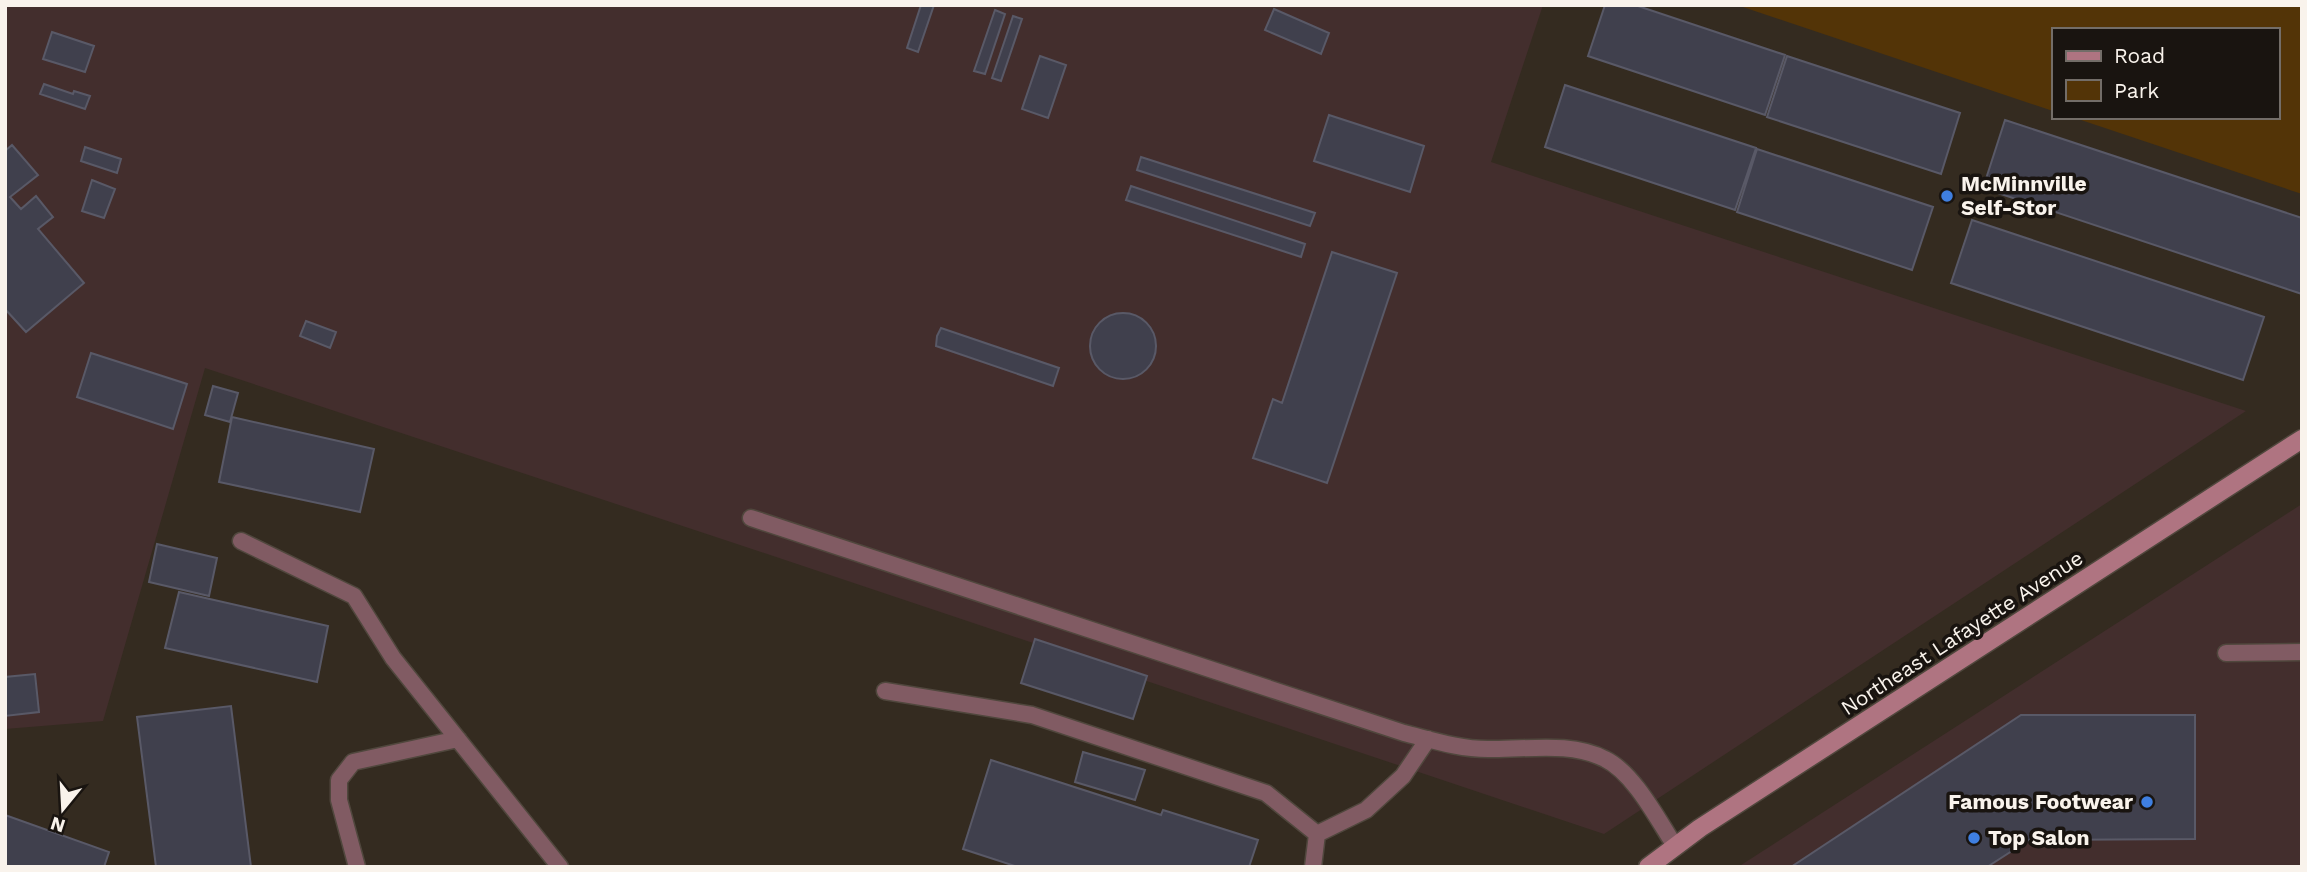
<svg xmlns="http://www.w3.org/2000/svg" width="2307" height="872" viewBox="0 0 2307 872" font-family="'Work Sans',sans-serif">
	<style>
		.commercial { fill: #432e2d }
		.green { fill: #533407 }
		.building { fill: #40404d; stroke: #595967; stroke-width: 2 }
		.lines { fill: none; stroke-linecap: round; stroke-linejoin: round }
		.lane-casing { stroke: #50473d; stroke-width: 19 }
		.secondary-casing { stroke: #50473d; stroke-width: 21 }
		.lane { stroke: #815b63; stroke-width: 16 }
		.secondary { stroke: #af7481; stroke-width: 18 }
		.shop-dot { fill: #3f7fe0; stroke: #191410; stroke-width: 2.5 }
		.labels { text-anchor: middle; stroke-width: 7; stroke-linejoin: round; paint-order: stroke }
		.poi-label { font-size: 21px; font-weight: bold; fill: #f9f3ec; stroke: #191410; text-anchor: start }
		.street-label { font-size: 21px; fill: #f9f3ec; stroke: #191410 }
	</style>
	<rect width="100%" height="100%" fill="#342b20"/>
	<path class="commercial" d="M5,5H1543L1491,162L2246,411L1604,834L737,544L205,368L103,721L5,729Z
		M2302,504V867H1738Z"/>
	<path class="green" d="M1737,5H2302V194L2072,117H2277V30H2053V111Z"/>
	<path class="building" d="M921,5H934L918,52L907,48Z
		M1605,5H1635L1785,55L1765,115L1588,56Z
		M1274,9L1329,33L1321,54L1265,30Z
		M995,10L1005,14L985,74L974,71Z
		M1013,16L1022,19L1001,81L992,78Z
		M52,32L94,46L85,72L43,59Z
		M1040,56L1066,65L1048,118L1022,109Z
		M1787,56L1960,113L1941,174L1767,117Z
		M44,84L73,94L74,91L90,96L85,109L40,94Z
		M1565,85L1756,148L1735,210L1545,147Z
		M1329,115L1424,146L1410,192L1314,161Z
		M2005,120L2302,218V294L1983,188Z
		M12,145L38,175L10,197L21,209L36,196L53,217L38,229L84,283L26,332L5,309V151Z
		M85,147L121,159L117,173L81,161Z
		M1757,149L1933,207L1912,270L1737,212Z
		M1141,157L1315,213L1310,226L1137,170Z
		M92,180L115,189L104,218L82,211Z
		M1131,186L1305,244L1301,257L1126,200Z
		M1972,220L2264,317L2243,380L1951,283Z
		M1332,252L1397,273L1327,483L1253,458L1273,399L1282,403Z
		M1090 346a33 33 0 1 1 66 0a33 33 0 1 1-66 0Z
		M306,321L336,332L330,348L300,336Z
		M941,328L1059,368L1053,386L936,346L937,336Z
		M91,353L187,384L173,429L77,397Z
		M213,386L238,393L230,422L205,415Z
		M232,417L374,449L360,512L219,482Z
		M157,544L217,558L209,596L149,582Z
		M179,592L328,626L317,682L165,648Z
		M1035,639L1147,676L1133,719L1021,683Z
		M35,674L39,712L5,716V677Z
		M231,706L251,867H156L137,717Z
		M2021,715H2195V839L2029,840L1987,867H1791Z
		M1083,752L1145,770L1135,800L1075,782Z
		M991,760L1161,815L1163,810L1258,840L1249,867H1018L963,849Z
		M5,815L109,852L104,867H5Z"/>
	<g class="lines">
		<defs>
			<path id="lane" d="M751,518L1404,733C1432,740 1459,749 1488,749C1526,750 1570,741 1605,759C1634,773 1658,820 1675,846
				M241,541L354,596L393,658L560,867
				M2226,653L2302,652
				M885,691L1032,715L1266,793L1317,834L1313,867
				M1317,834L1366,810L1403,776L1428,739
				M357,867L339,800V780L353,762L458,739"/>
			<path id="secondary" d="M1648,867L1700,828L2302,439"/>
		</defs>
		<use href="#lane" class="lane-casing"/>
		<use href="#secondary" class="secondary-casing"/>
		<use href="#lane" class="lane"/>
		<use href="#secondary" class="secondary"/>
	</g>
	<g class="shop-dot">
		<circle cx="1947" cy="196" r="7"/>
		<circle cx="2147" cy="802" r="7"/>
		<circle cx="1974" cy="838" r="7"/>
	</g>
	<g class="labels">
		<g class="poi-label">
			<text x="1961" y="191">McMinnville<tspan x="1961" dy="24">Self-Stor</tspan></text>
			<text x="2133" y="809" text-anchor="end">Famous Footwear</text>
			<text x="1988" y="845">Top Salon</text>
		</g>
		<g class="street-label">
			<text transform="translate(1962 633) rotate(-33)" y="7">Northeast Lafayette Avenue</text>
		</g>
	</g>
	<rect width="2307" height="872" fill="none" stroke="#f9f3ec" stroke-width="14"/>
	<rect x="2052" y="28" width="228" height="91" fill="#191410" stroke="#736d68" stroke-width="2"/>
	<rect x="2066" y="51" width="35" height="10" fill="#af7481" stroke="#736d68" stroke-width="2"/>
	<text x="2114" y="63" font-size="21" fill="#f9f3ec">Road</text>
	<rect x="2066" y="80" width="35" height="21" fill="#533407" stroke="#736d68" stroke-width="2"/>
	<text x="2114" y="98" font-size="21" fill="#f9f3ec">Park</text>
	<g transform="translate(63 809) rotate(198)" stroke="#191410" stroke-width="5" paint-order="stroke">
	<path d="M0-5L12 26L0 18L-12 26Z" fill="#f9f3ec"/>
	<text y="-10" font-size="19" font-weight="bold" text-anchor="middle" fill="#f9f3ec">N</text>
	</g>
</svg>
